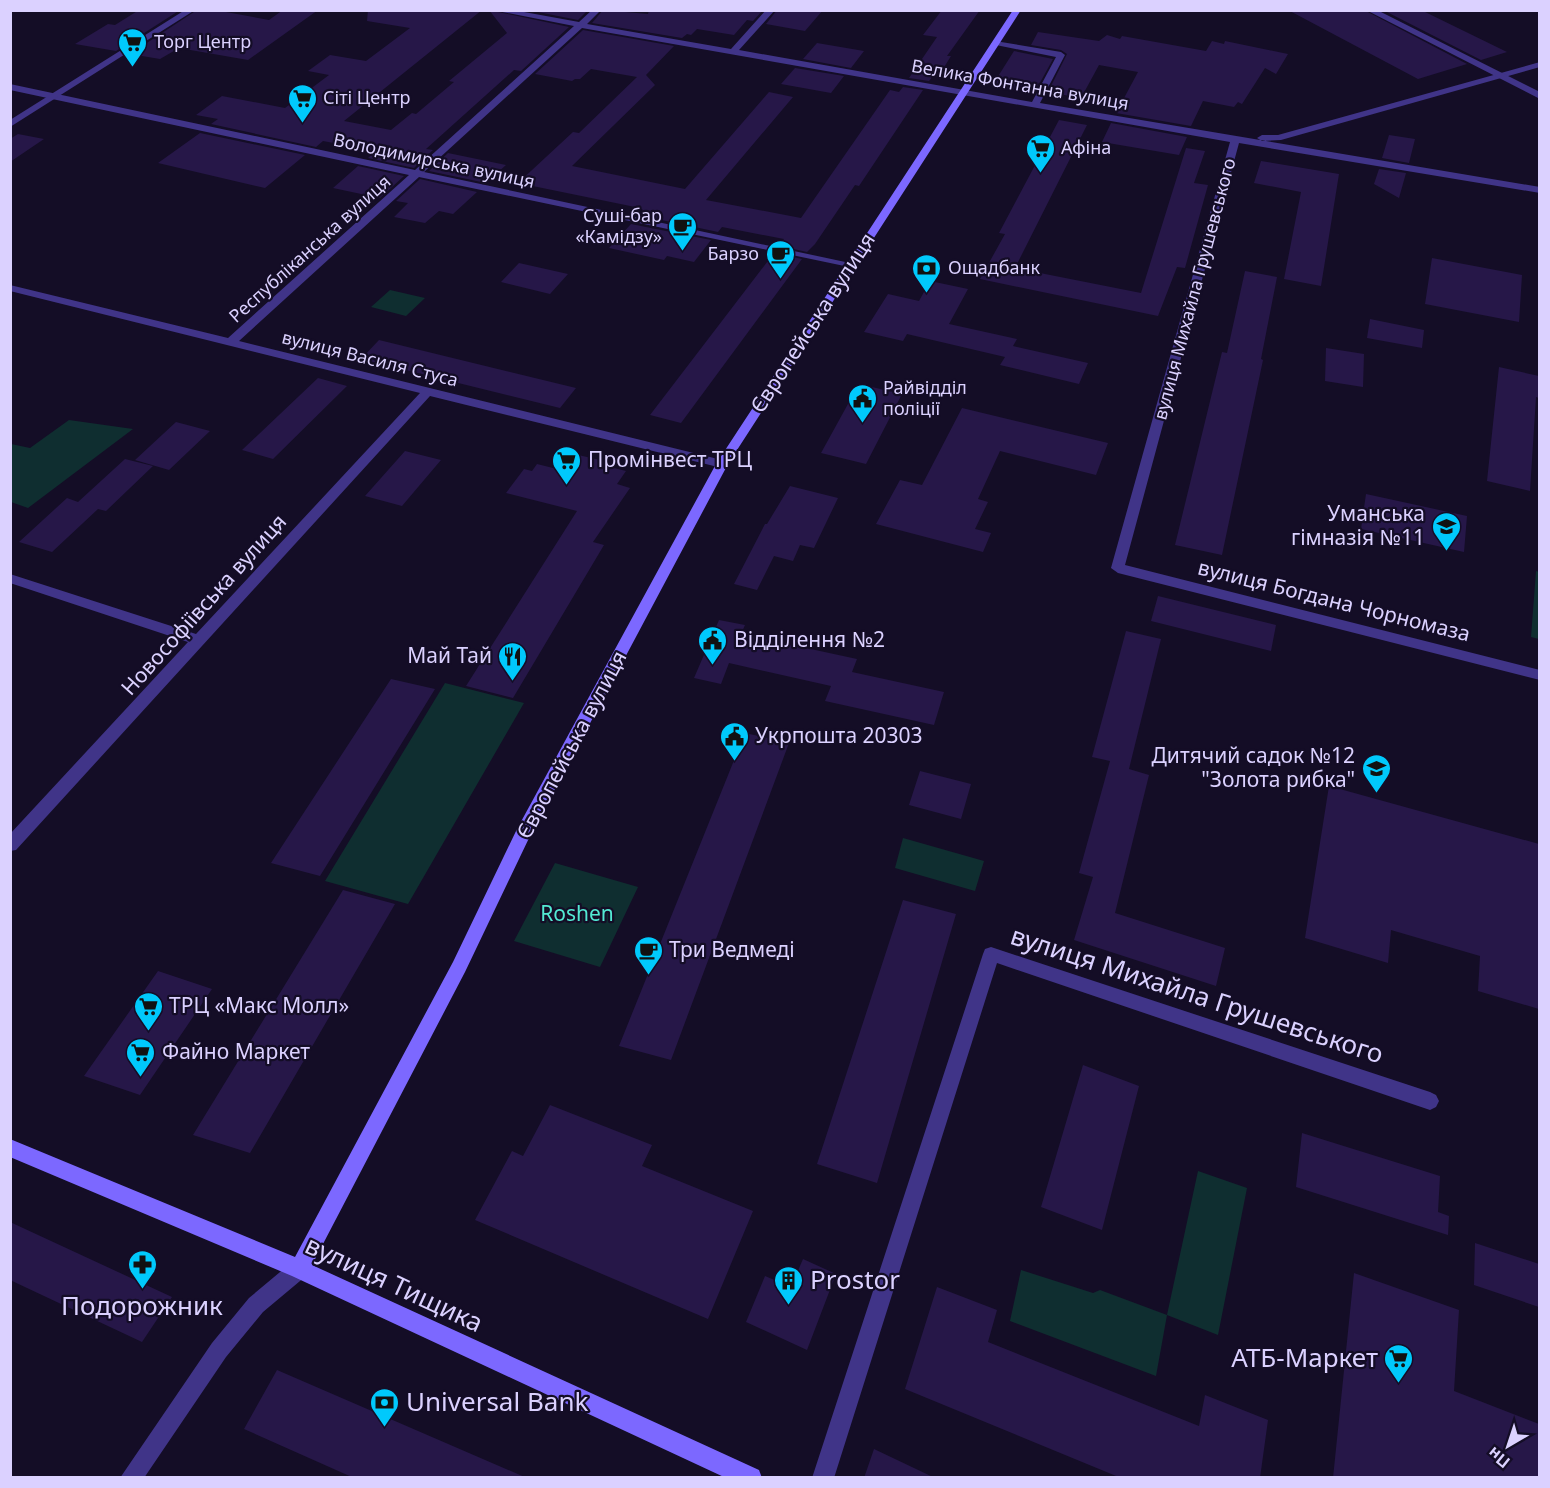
<svg xmlns="http://www.w3.org/2000/svg" width="1550" height="1488" viewBox="0 0 1550 1488" font-family="'Noto Sans',sans-serif">
	<style>
		.green { fill: #0f2e30 }
		.building { fill: #261748 }
		.lines { fill: none; stroke-linecap: round; stroke-linejoin: round }
		.minor { fill: #403488; fill-rule: evenodd }
		.tertiary { fill: #403488; fill-rule: evenodd }
		.secondary { fill: #7c68ff; fill-rule: evenodd }
		.labels { text-anchor: middle; stroke-width: 4.5; stroke-linejoin: round; paint-order: stroke }
		.far-poi-label { font-size: 18px; fill: #dbd1ff; stroke: #140d26; text-anchor: start }
		.far-street-label { font-size: 18px; fill: #dbd1ff; stroke: #140d26 }
		.street-label { font-size: 21px; fill: #dbd1ff; stroke: #140d26 }
		.poi-label { font-size: 21px; fill: #dbd1ff; stroke: #140d26; text-anchor: start }
		.park-label { font-size: 21px; fill: #53e9d3; stroke: #140d26 }
		.near-street-label { font-size: 26px; fill: #dbd1ff; stroke: #140d26 }
		.near-poi-label { font-size: 26px; fill: #dbd1ff; stroke: #140d26; text-anchor: start }
	</style>
	<rect width="100%" height="100%" fill="#140d26"/>
	<path class="green" d="M390,290L425,298L406,316L371,307Z
		M69,420L133,429L28,508L11,502V444L30,448Z
		M1536,571L1539,572V639L1531,637Z
		M445,683L524,703L408,904L325,881Z
		M903,838L984,861L975,891L895,868Z
		M555,863L638,887L600,967L514,941Z
		M1198,1171L1247,1188L1218,1335L1167,1315L1156,1376L1010,1321L1021,1270L1093,1293L1100,1290L1167,1315Z"/>
	<path class="building" d="M139,10H180L116,51L75,44L108,24L115,25Z
		M197,10H215L269,20L283,10H318L248,60L179,48L160,59L130,54Z
		M368,10H482L344,121L391,130L412,113L416,114L454,82L449,81L507,33L489,10L569,27L521,71L514,70L426,149L433,150L414,168L368,158L376,151L323,141L316,147L211,124L218,119L196,115L222,96L285,108L329,75L308,71L330,55L366,61L410,28L367,21Z
		M528,10H588L578,20Z
		M603,10L648,14L649,10H763L753,21L747,20L734,35L697,29L691,35L687,34L682,38L592,23Z
		M777,10H823L805,31L766,24Z
		M942,10H980L947,56H951L938,77L933,76L929,81L909,78L937,37L923,35Z
		M1288,10H1364L1467,64L1418,79Z
		M1383,10H1421L1507,52L1481,60Z
		M583,30L674,46L646,75L655,85L572,166L685,189L769,92L793,97L706,200L801,218L890,90L899,92L903,87L923,90L859,186L855,185L815,244L807,252L780,246L784,239L722,227L718,232L638,215L643,210L640,208L518,183L573,132L579,133L637,77L591,69L580,79H575L572,81L535,74Z
		M1038,32L1099,41L1107,35L1120,39L1122,36L1206,51L1212,41L1224,44L1225,41L1288,54L1276,74L1265,68L1242,104L1238,102L1234,107L1203,101L1191,126L1116,113L1138,72L1099,65L1081,98L1048,92L1067,54L1061,50L1031,45Z
		M817,43L864,51L851,68L803,59Z
		M1014,51L1053,59L1036,90L1023,88L1021,91L992,86Z
		M795,68L844,76L831,93L781,84Z
		M1059,120L1087,125L1015,268L1141,293L1186,148L1205,151L1194,183L1208,185L1185,268L1177,267L1158,316L980,279L1005,234L999,233Z
		M1111,123L1187,137L1179,155L1102,142Z
		M200,133L305,155L265,188L158,163Z
		M18,134L44,139L10,162V139Z
		M1389,135L1415,139L1409,163L1382,158Z
		M448,153L506,165L486,183L429,171Z
		M1261,161L1339,174L1321,286L1284,279L1301,192L1254,183Z
		M358,166L404,176L380,198L333,188Z
		M1379,169L1406,173L1399,198L1374,184Z
		M420,179L477,192L453,214L439,211L425,223L394,217L408,203L396,201Z
		M631,224L711,240L694,262L667,256L664,260L609,248Z
		M774,253L802,259L681,423L650,415Z
		M1432,258L1522,275L1519,322L1425,304Z
		M519,263L568,274L550,294L501,282Z
		M1245,271L1277,277L1261,359L1263,360L1222,555L1175,545L1222,352L1227,353Z
		M930,281L968,289L949,324L1017,339L1013,346L1088,363L1079,384L1000,365L1005,357L907,334L903,341L864,332L888,294L919,301Z
		M1370,319L1424,330L1422,348L1367,338Z
		M379,340L576,388L560,408L361,359Z
		M1326,348L1364,354L1363,387L1325,381Z
		M1499,367L1539,376V398L1536,397L1530,491L1487,481Z
		M318,378L347,386L273,459L242,450Z
		M859,384L902,394L866,464L821,453Z
		M962,408L1108,443L1096,475L1000,451L978,499L988,502L975,529L991,533L983,552L876,524L900,480L922,485Z
		M176,422L210,431L169,470L135,460Z
		M405,451L441,460L402,506L365,496Z
		M565,452L609,462L606,466L626,471L617,484L630,488L593,542L604,545L513,698L466,686L577,511L506,493L524,469L532,471L537,464L553,468Z
		M125,459L153,466L106,511L98,509L52,552L19,542L67,498L78,502Z
		M790,486L838,498L814,548L800,545L793,561L774,556L757,590L734,584L765,524H767Z
		M1366,494L1467,516L1464,552L1361,529Z
		M1158,596L1276,625L1271,651L1151,621Z
		M719,620L745,625L741,634L857,659L852,672L944,692L934,725L825,701L831,686L729,663L721,684L694,678Z
		M1126,631L1161,639L1129,769L1149,775L1115,913L1225,948L1216,986L1074,940L1093,877L1079,873L1110,761L1092,757Z
		M391,679L435,689L320,876L271,863Z
		M745,733L789,743L671,1060L619,1046Z
		M920,771L971,784L961,819L909,805Z
		M1329,786L1539,844V1009L1478,991L1480,956L1391,930L1388,963L1305,938Z
		M343,890L395,904L250,1153L193,1135Z
		M903,900L956,914L877,1183L817,1164Z
		M158,971L212,989L140,1095L84,1076Z
		M1083,1065L1139,1086L1102,1230L1041,1207Z
		M550,1105L652,1145L642,1166L753,1211L708,1319L475,1220L512,1151L523,1156Z
		M1302,1133L1440,1176L1438,1212L1449,1216L1448,1235L1296,1187Z
		M10,1222L172,1297L142,1342L10,1280Z
		M1475,1243L1539,1264V1307L1474,1285Z
		M803,1259L836,1274L807,1350L746,1322L765,1276L791,1287Z
		M1354,1273L1459,1310L1454,1391L1539,1424V1478H1333Z
		M937,1287L997,1310L988,1342L1199,1426L1205,1395L1268,1420L1260,1478H1121L905,1389Z
		M277,1370L527,1478H354L244,1429Z
		M874,1449L935,1478H864Z"/>
	<g class="lines">
		<path class="minor" d="M492,10H513L579,22L592,10H601L587,24L731,49L766,10H775L739,50L1032,102L1056,57L991,44L995,41L1061,52L1065,55L1040,103L1540,187V193L1239,143L1125,565L1540,670V680L1118,573L1111,568L1230,142L582,28L424,172L850,263L854,264V268L419,177L239,341L722,460L726,461L728,464L726,467L722,468L430,396L16,850L10,851V834L188,642L10,583V574L196,634L420,393L10,291V285L228,338L409,175L10,90V84L415,170L574,26Z
			M1540,62V67L1281,140L1262,141L1257,138L1262,135H1278Z
			M991,947L1430,1092L1436,1095L1439,1101L1436,1107L1430,1110L997,963L834,1478H812L983,954L985,949Z
			M299,1259L306,1262L309,1269L306,1276L263,1312L226,1357L144,1478H120L212,1343L249,1298L292,1262Z"/>
		<path class="tertiary" d="M185,10H195L10,127V120Z
			M1366,10H1377L1540,92V99Z"/>
		<path class="secondary" d="M1013,10H1021L728,464L530,836L465,972L312,1265L759,1470L762,1478H726L292,1276L10,1157V1139L295,1257L453,962L517,829L716,464Z"/>
	</g>
	<defs>
		<symbol id="supermarket-pin" viewBox="-11 -11 22 30"><path d="M0 17L-7.5 6A9.5 9.5 0 1 1 7.5 6Z" fill="#00c9fc" stroke="#140d26"/><path d="M-6-5.5h2.5l.6 2H6L4.5 2H-2.5L-4.4-4H-6ZM-1.5 3.2a1.3 1.3 0 1 0 .1 0ZM3 3.2a1.3 1.3 0 1 0 .1 0Z" fill="#111"/></symbol>
		<symbol id="cafe-pin" viewBox="-11 -11 22 30"><path d="M0 17L-7.5 6A9.5 9.5 0 1 1 7.5 6Z" fill="#00c9fc" stroke="#140d26"/><path d="M-5.5-4.5H6V0H3Q3 3.5 0 3.5H-2.5Q-5.5 3.5-5.5 0ZM3-3.2v2h1.7v-2ZM-6 4.5H4V6H-6Z" fill="#111"/></symbol>
		<symbol id="bank-pin" viewBox="-11 -11 22 30"><path d="M0 17L-7.5 6A9.5 9.5 0 1 1 7.5 6Z" fill="#00c9fc" stroke="#140d26"/><path d="M-6-4H6V4H-6ZM0-2.3a2.3 2.3 0 1 0 0 4.6a2.3 2.3 0 1 0 0-4.6Z" fill="#111"/></symbol>
		<symbol id="civic-pin" viewBox="-11 -11 22 30"><path d="M0 17L-7.5 6A9.5 9.5 0 1 1 7.5 6Z" fill="#00c9fc" stroke="#140d26"/><path d="M-.6-6.5H3V-4.5H.6V-3L4-1V1h2V6H-6V1h2V-1L-.6-3ZM-1.2 2.5V6h2.4V2.5Z" fill="#111"/></symbol>
		<symbol id="school-pin" viewBox="-11 -11 22 30"><path d="M0 17L-7.5 6A9.5 9.5 0 1 1 7.5 6Z" fill="#00c9fc" stroke="#140d26"/><path d="M0-5L7-2L0 1L-7-2ZM-4 1L0 2.5L4 1V4Q0 6-4 4Z" fill="#111"/></symbol>
		<symbol id="restaurant-pin" viewBox="-11 -11 22 30"><path d="M0 17L-7.5 6A9.5 9.5 0 1 1 7.5 6Z" fill="#00c9fc" stroke="#140d26"/><path d="M-5-6h1v4h1v-4h1v4h1v-4h1v5L-1.5 .5V6h-2V.5L-5-1ZM5-6V6H3V1.5H1.5Q1.5-4 5-6Z" fill="#111"/></symbol>
		<symbol id="pharmacy-pin" viewBox="-11 -11 22 30"><path d="M0 17L-7.5 6A9.5 9.5 0 1 1 7.5 6Z" fill="#00c9fc" stroke="#140d26"/><path d="M-2-6h4v4h4v4h-4v4h-4v-4h-4v-4h4Z" fill="#111"/></symbol>
		<symbol id="building-pin" viewBox="-11 -11 22 30"><path d="M0 17L-7.5 6A9.5 9.5 0 1 1 7.5 6Z" fill="#00c9fc" stroke="#140d26"/><path d="M-4-6H4V6H1V3H-1V6H-4ZM-2.5-4.3h1.7v1.8h-1.7ZM.8-4.3h1.7v1.8H.8ZM-2.5-1h1.7V.8h-1.7ZM.8-1h1.7V.8H.8Z" fill="#111"/></symbol>
	</defs>
	<g fill-rule="evenodd">
		<use href="#supermarket-pin" x="116" y="26" width="33" height="45"/>
		<use href="#supermarket-pin" x="286" y="82" width="33" height="45"/>
		<use href="#supermarket-pin" x="1024" y="132" width="33" height="45"/>
		<use href="#cafe-pin" x="666" y="210" width="33" height="45"/>
		<use href="#cafe-pin" x="764" y="238" width="33" height="45"/>
		<use href="#bank-pin" x="910" y="252" width="33" height="45"/>
		<use href="#civic-pin" x="846" y="382" width="33" height="45"/>
		<use href="#supermarket-pin" x="550" y="444" width="33" height="45"/>
		<use href="#school-pin" x="1430" y="510" width="33" height="45"/>
		<use href="#civic-pin" x="696" y="624" width="33" height="45"/>
		<use href="#restaurant-pin" x="496" y="640" width="33" height="45"/>
		<use href="#civic-pin" x="718" y="720" width="33" height="45"/>
		<use href="#school-pin" x="1360" y="752" width="33" height="45"/>
		<use href="#cafe-pin" x="632" y="934" width="33" height="45"/>
		<use href="#supermarket-pin" x="132" y="990" width="33" height="45"/>
		<use href="#supermarket-pin" x="124" y="1036" width="33" height="45"/>
		<use href="#pharmacy-pin" x="126" y="1248" width="33" height="45"/>
		<use href="#building-pin" x="772" y="1264" width="33" height="45"/>
		<use href="#supermarket-pin" x="1382" y="1342" width="33" height="45"/>
		<use href="#bank-pin" x="368" y="1386" width="33" height="45"/>
	</g>
	<g class="labels">
		<g class="far-poi-label">
			<text x="154" y="48">Торг Центр</text>
			<text x="323" y="104">Сіті Центр</text>
			<text x="1061" y="154">Афіна</text>
			<text x="662" y="222" text-anchor="end">Суші-бар<tspan x="662" dy="21">«Камідзу»</tspan></text>
			<text x="759" y="260" text-anchor="end">Барзо</text>
			<text x="948" y="274">Ощадбанк</text>
			<text x="883" y="394">Райвідділ<tspan x="883" dy="21">поліції</tspan></text>
		</g>
		<g class="far-street-label">
			<text transform="translate(1020 85) rotate(10)" y="6">Велика Фонтанна вулиця</text>
			<text transform="translate(434 161) rotate(12)" y="6">Володимирська вулиця</text>
			<text transform="translate(310 249) rotate(-42)" y="6">Республіканська вулиця</text>
			<text transform="translate(1195 289) rotate(-75)" y="6">вулиця Михайла Грушевського</text>
			<text transform="translate(370 359) rotate(14)" y="6">вулиця Василя Стуса</text>
		</g>
		<g class="street-label">
			<text transform="translate(813 323) rotate(-57)" y="7">Європейська вулиця</text>
			<text transform="translate(1334 601) rotate(14)" y="7">вулиця Богдана Чорномаза</text>
			<text transform="translate(204 605) rotate(-48)" y="7">Новософіївська вулиця</text>
			<text transform="translate(572 745) rotate(-62)" y="7">Європейська вулиця</text>
		</g>
		<g class="poi-label">
			<text x="588" y="467">Промінвест ТРЦ</text>
			<text x="1425" y="521" text-anchor="end">Уманська<tspan x="1425" dy="24">гімназія №11</tspan></text>
			<text x="734" y="647">Відділення №2</text>
			<text x="492" y="663" text-anchor="end">Май Тай</text>
			<text x="755" y="743">Укрпошта 20303</text>
			<text x="1355" y="763" text-anchor="end">Дитячий садок №12<tspan x="1355" dy="24">"Золота рибка"</tspan></text>
			<text x="669" y="957">Три Ведмеді</text>
			<text x="169" y="1013">ТРЦ «Макс Молл»</text>
			<text x="162" y="1059">Файно Маркет</text>
		</g>
		<g class="park-label">
			<text x="577" y="921">Roshen</text>
		</g>
		<g class="near-street-label">
			<text transform="translate(1197 995) rotate(18)" y="9">вулиця Михайла Грушевського</text>
			<text transform="translate(394 1284) rotate(25)" y="9">вулиця Тищика</text>
		</g>
		<g class="near-poi-label">
			<text x="810" y="1289">Prostor</text>
			<text x="142" y="1315" text-anchor="middle">Подорожник</text>
			<text x="1378" y="1367" text-anchor="end">АТБ-Маркет</text>
			<text x="406" y="1411">Universal Bank</text>
		</g>
	</g>
	<rect width="1550" height="1488" fill="none" stroke="#dbd1ff" stroke-width="24"/>
	<g transform="translate(1508 1446) rotate(219)" stroke="#140d26" stroke-width="4.5" paint-order="stroke">
	<path d="M0-4.5L10 22L0 15L-10 22Z" fill="#dbd1ff"/>
	<text y="-9" font-size="16" font-weight="bold" text-anchor="middle" fill="#dbd1ff">Пн</text>
	</g>
</svg>
